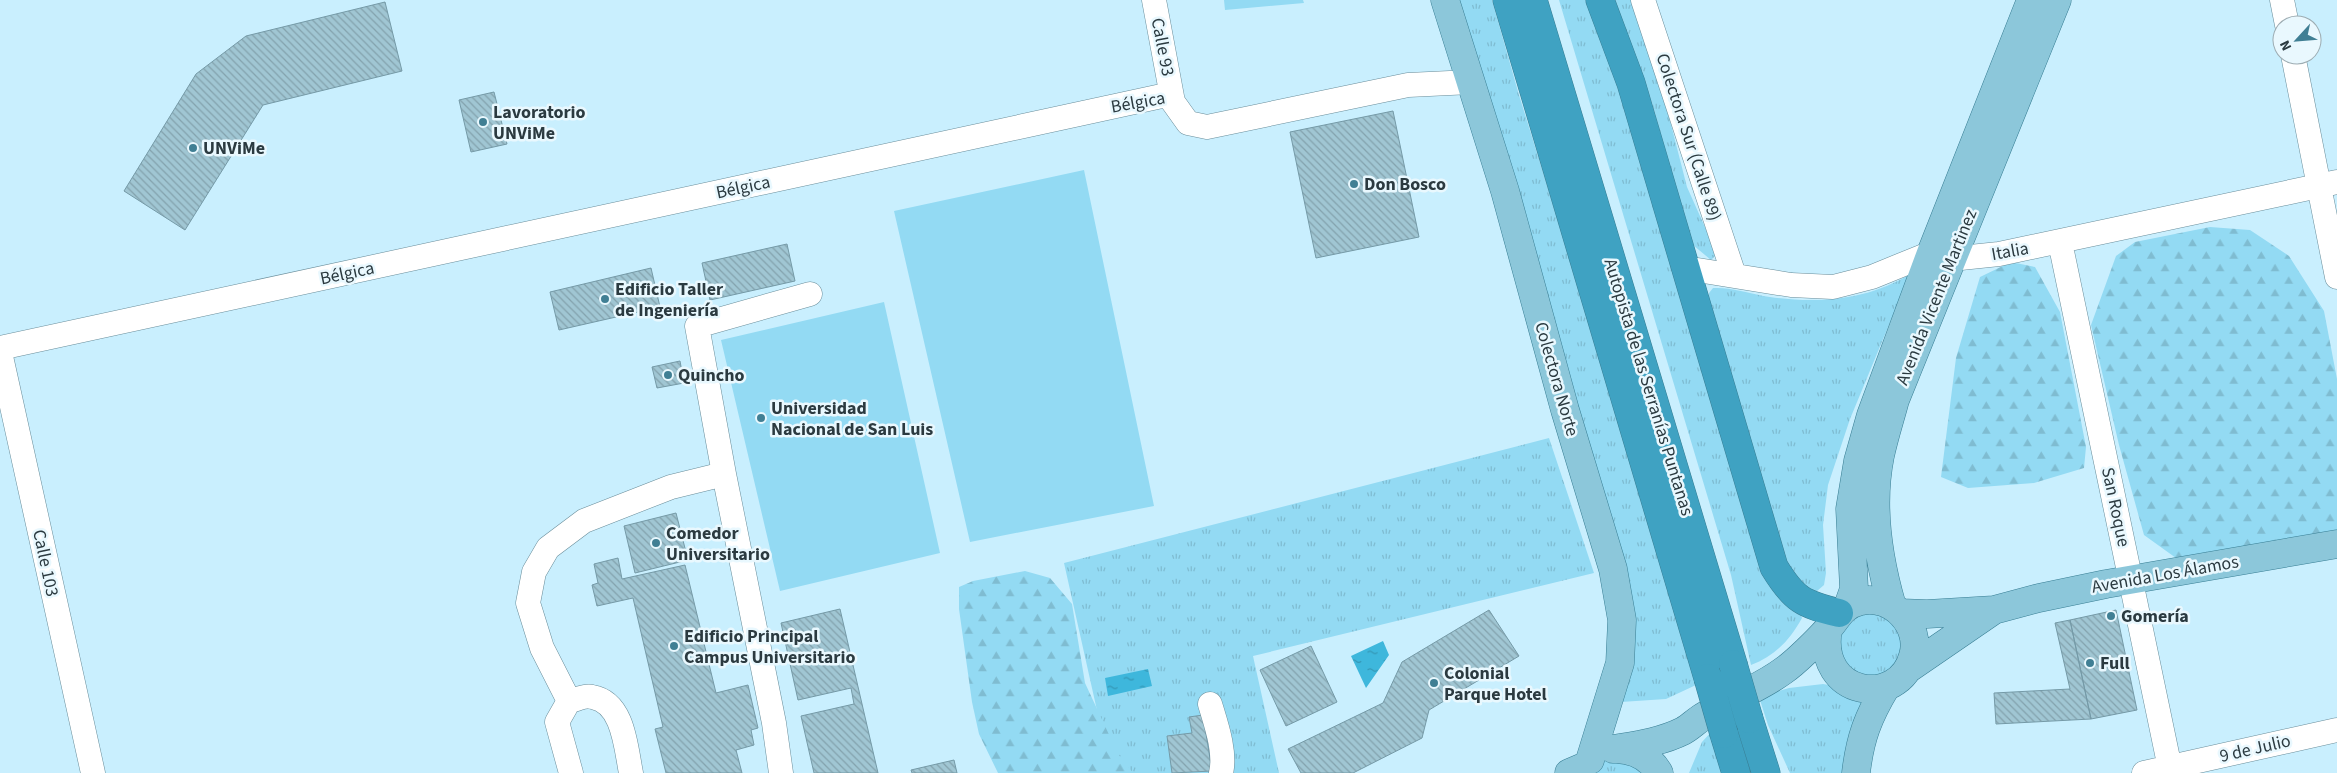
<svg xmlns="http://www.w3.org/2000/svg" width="2337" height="773" viewBox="0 0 2337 773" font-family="'Source Sans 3',sans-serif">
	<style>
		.grass { fill: url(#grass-tufts) }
		.forest { fill: url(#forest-firs) }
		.green { fill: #93daf3 }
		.water { fill: url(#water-ripples) }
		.building { fill: url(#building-back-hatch); stroke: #759aa7 }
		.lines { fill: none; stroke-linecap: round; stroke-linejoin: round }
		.minor-casing { stroke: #698d9a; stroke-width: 25 }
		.major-casing { stroke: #387e94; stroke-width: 29 }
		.highway-casing { stroke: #387e94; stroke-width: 29 }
		.minor { stroke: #fff; stroke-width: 24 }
		.major { stroke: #8cc7da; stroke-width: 28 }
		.highway { stroke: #3fa2c2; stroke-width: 28 }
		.highway-bridge-casing { stroke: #387e94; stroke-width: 29; stroke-linecap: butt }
		.highway-bridge { stroke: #3fa2c2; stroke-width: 28 }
		.poi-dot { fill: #407f94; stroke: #e9f8fe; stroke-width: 2 }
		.labels { text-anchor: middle; stroke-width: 5; stroke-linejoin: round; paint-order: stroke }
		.street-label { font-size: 18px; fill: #2b3a40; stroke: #e9f8fe }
		.poi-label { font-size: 18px; font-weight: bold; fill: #2b3a40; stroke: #e9f8fe; text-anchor: start }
	</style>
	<defs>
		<pattern id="grass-tufts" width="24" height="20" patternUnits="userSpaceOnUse" patternTransform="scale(1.25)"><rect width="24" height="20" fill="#93daf3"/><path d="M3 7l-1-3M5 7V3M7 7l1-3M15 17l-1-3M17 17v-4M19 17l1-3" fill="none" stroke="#7fbcd1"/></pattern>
		<pattern id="forest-firs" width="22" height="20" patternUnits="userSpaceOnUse" patternTransform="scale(1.25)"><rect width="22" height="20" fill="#93daf3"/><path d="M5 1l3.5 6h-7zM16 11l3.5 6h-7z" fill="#7fbcd1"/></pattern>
		<pattern id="water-ripples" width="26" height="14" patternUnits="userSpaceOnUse" patternTransform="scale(1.25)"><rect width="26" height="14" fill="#3eb7dc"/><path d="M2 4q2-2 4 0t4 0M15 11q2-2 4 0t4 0" fill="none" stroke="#3496b4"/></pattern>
		<pattern id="building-back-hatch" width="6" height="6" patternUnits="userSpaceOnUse" patternTransform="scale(1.25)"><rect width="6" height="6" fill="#a0c6d3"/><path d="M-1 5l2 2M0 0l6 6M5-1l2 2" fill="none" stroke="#83a2ad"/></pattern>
	</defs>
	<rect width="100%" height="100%" fill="#c9effe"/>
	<path class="grass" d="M1453,0H1492L1519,95L1589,320L1696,685L1666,699L1621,702L1632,663Z
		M1559,0H1590L1802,618C1790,640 1775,656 1751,665L1731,575Z
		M1615,0H1634L1657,70L1687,187L1717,254L1711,260L1693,245L1689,234L1652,103Z
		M1910,274L1850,419L1828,485L1823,525L1826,573L1824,585L1817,591H1810L1785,567L1709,301V293L1713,288C1732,287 1751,294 1770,297C1819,304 1868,300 1910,274Z
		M1549,438L1594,573L1253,656L1279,773H1111L1064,563Z
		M1876,611L1902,631L1900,665L1871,682L1840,666L1837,631L1853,614Z
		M1823,684L1842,687L1871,697L1846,773H1790L1768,725L1759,697L1789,688Z
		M1712,731L1725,773H1689L1702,742Z
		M1614,758L1648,773H1590L1602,762Z"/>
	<path class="forest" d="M2210,227L2250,230L2289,256L2324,311L2337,379V530L2176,558L2144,535L2119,445L2091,325L2116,256L2135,242Z
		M2011,262L2035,267L2060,312L2086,447L2084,468L2034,483L1968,488L1941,477L1956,358L1980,277Z
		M1025,571L1050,578L1072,604L1085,683L1118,754L1133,773H998L979,734L972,702L959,609V587L973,581Z"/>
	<path class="green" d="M1224,0H1303L1304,3L1225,10Z
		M1084,170L1154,506L970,542L894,211Z
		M884,302L940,553L780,591L721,340Z"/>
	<path class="water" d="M1383,641L1389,655L1366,688L1351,656Z
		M1148,669L1152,686L1108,696L1105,678Z"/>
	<path class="building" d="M385,2L402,71L263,105L185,230L124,191L196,74L246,36Z
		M494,92L507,144L471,152L459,100Z
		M1393,111L1419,237L1316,258L1290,132Z
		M787,244L795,281L710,300L702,263Z
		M651,268L660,307L559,330L550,292Z
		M680,361L684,383L657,388L652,367Z
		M676,513L688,560L635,573L624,526Z
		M618,558L622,579L685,565L716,693L748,685L758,728L751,730L754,745L736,750L742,773H666L655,729L663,727L633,598L597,606L592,585L598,583L594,564Z
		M840,609L878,773H814L801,716L854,704L851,688L798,700L781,623Z
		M1489,610L1519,656L1429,710L1422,738L1353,773H1301L1288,749L1383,703L1402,662Z
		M2116,610L2137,710L2091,719L2070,620Z
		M2070,620L2091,719L1996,724L1994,693L2070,689L2055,623Z
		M1311,646L1337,702L1286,726L1260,670Z
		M1203,715L1212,771L1172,773L1167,736L1192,733L1189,717Z
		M954,760L957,773H912L911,770Z"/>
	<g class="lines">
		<defs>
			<path id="minor" d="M1154,0L1173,102L1188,123L1207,127L1408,85L1471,82
				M1643,0L1734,275
				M2282,0L2287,25
				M2293,55L2337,277
				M2060,242L2171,773
				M1685,268L1791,285L1833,287L1872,277L1931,253L1951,259L1999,254L2337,182
				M0,348L1171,94
				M0,352L93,773
				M569,701L542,648L528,603L534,572L548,548L584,521L671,487L724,474
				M1210,704C1216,724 1226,752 1221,773
				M571,773L557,722L569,701C575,700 586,695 592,697C624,702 626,749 631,773
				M781,773L774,723L724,474L697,326L810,294
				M2144,773L2337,730"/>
			<path id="major" d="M1445,0L1505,191L1565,410L1613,569L1622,620L1620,663L1590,760
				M1848,606L1854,589L1850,509L1858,461L1871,415L1931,253L2031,0
				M1892,606C1878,558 1870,506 1880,456C1884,437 1890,419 1895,400L2057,0
				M1901,613L1927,614L1994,610L2039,598L2106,584L2337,544
				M1908,669L1994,610
				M1613,749C1637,745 1661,742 1683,731C1689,728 1695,722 1701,718C1710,712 1721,707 1731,701C1748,691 1767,683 1783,671C1795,663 1818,640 1827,630C1839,617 1841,606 1861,601C1892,594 1922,626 1913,656C1899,709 1816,697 1828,629
				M1617,749C1634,750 1650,757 1659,773
				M1569,773L1583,767
				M1856,773C1860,738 1868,717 1886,687"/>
			<path id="highway" d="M1507,0L1708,678
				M1533,0L1733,664
				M1600,0L1631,83L1774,567C1794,600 1803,604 1839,613
				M1749,719L1766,773
				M1724,734L1736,773"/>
		</defs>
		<use href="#minor" class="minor-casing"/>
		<use href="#major" class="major-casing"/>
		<use href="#highway" class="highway-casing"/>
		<use href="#minor" class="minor"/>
		<use href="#major" class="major"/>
		<use href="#highway" class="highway"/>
		<defs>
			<path id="highway-bridge" d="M1733,664L1749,719
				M1708,678L1724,734"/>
		</defs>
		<use href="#highway-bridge" class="highway-bridge-casing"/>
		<use href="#highway-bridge" class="highway-bridge"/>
	</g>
	<g class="poi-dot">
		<circle cx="483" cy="122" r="5"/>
		<circle cx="193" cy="148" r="5"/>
		<circle cx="1354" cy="184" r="5"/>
		<circle cx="605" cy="299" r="5"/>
		<circle cx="668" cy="375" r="5"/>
		<circle cx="761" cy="418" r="5"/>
		<circle cx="656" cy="543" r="5"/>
		<circle cx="2111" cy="616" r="5"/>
		<circle cx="674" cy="646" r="5"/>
		<circle cx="2090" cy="663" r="5"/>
		<circle cx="1434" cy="683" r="5"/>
	</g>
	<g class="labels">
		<g class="street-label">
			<text transform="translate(1163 47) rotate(79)" y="6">Calle 93</text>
			<text transform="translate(1138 102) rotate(-10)" y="6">Bélgica</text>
			<text transform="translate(1689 137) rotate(72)" y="6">Colectora Sur (Calle 89)</text>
			<text transform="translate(743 187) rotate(-12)" y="6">Bélgica</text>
			<text transform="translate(2010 251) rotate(-10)" y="6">Italia</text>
			<text transform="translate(347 273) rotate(-12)" y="6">Bélgica</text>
			<text transform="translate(1936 297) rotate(-68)" y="6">Avenida Vicente Martinez</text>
			<text transform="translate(1557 379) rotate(74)" y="6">Colectora Norte</text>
			<text transform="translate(1649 387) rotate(73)" y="6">Autopista de las Serranías Puntanas</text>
			<text transform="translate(2116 507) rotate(78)" y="6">San Roque</text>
			<text transform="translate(46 563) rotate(78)" y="6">Calle 103</text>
			<text transform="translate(2165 574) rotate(-10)" y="6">Avenida Los Álamos</text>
			<text transform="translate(2255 748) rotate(-13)" y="6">9 de Julio</text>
		</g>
		<g class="poi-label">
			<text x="493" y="118">Lavoratorio<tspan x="493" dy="21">UNViMe</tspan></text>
			<text x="203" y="154">UNViMe</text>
			<text x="1364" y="190">Don Bosco</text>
			<text x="615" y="295">Edificio Taller<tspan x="615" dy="21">de Ingeniería</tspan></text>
			<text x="678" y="381">Quincho</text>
			<text x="771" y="414">Universidad<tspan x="771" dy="21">Nacional de San Luis</tspan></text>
			<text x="666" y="539">Comedor<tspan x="666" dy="21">Universitario</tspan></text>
			<text x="2121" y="622">Gomería</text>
			<text x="684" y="642">Edificio Principal<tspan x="684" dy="21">Campus Universitario</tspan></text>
			<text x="2100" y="669">Full</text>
			<text x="1444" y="679">Colonial<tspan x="1444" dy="21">Parque Hotel</tspan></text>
		</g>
	</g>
	<g transform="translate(2297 40) rotate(244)"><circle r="24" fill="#e9f8fe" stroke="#9dacb2"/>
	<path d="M0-4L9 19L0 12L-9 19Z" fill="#407f94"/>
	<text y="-8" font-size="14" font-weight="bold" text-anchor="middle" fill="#2b3a40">N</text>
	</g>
</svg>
